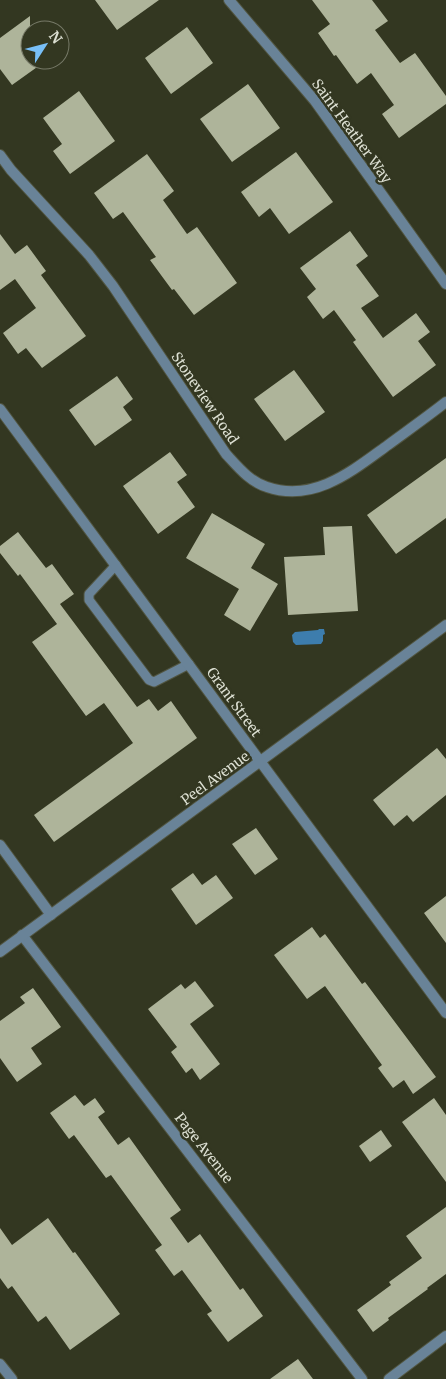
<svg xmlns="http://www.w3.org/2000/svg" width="446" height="1379" viewBox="0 0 446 1379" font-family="Merriweather,serif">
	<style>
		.water { fill: #3d7dad }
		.building { fill: #aeb49a }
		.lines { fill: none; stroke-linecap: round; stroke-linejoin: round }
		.service-casing { stroke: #515541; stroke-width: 11 }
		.minor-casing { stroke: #515541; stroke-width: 12 }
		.tertiary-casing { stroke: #515541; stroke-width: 12 }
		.service { stroke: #698398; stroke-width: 9 }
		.minor { stroke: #698398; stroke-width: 10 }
		.tertiary { stroke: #698398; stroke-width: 10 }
		.labels { text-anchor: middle; stroke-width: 5; stroke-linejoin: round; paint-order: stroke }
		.street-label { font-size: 14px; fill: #dcdfd2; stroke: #333721 }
	</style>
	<rect width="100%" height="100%" fill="#333721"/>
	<path class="water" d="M319,629H324L325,634L323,635V641L321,644L296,645L293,642L292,635L295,632L318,630Z"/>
	<path class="building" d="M95,0H159L117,30Z
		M312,0H372L388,21L375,30L400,63L415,53L446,96V104L399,138L382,114L394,105L371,73L357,84L336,55L334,56L318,33L330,24Z
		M30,16V60H47L12,85L0,69V38Z
		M187,27L213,63L171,94L145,58Z
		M248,84L280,128L232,162L200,119Z
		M79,91L115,141L70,174L53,151L62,144L43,118Z
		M296,152L333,202L289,234L270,208L259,217L241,192Z
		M147,154L174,191L163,200L187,234L197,227L237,283L194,315L174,289L172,290L150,260L156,257L123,212L113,219L94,193Z
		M350,231L368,256L356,265L379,296L361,308L383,338L416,313L430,332L418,341L436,365L393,397L353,342L356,340L334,310L323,319L307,297L316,289L300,268Z
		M0,234L15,254L27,245L46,271L41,275L86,336L42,368L26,348L18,354L3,333L36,308L15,279L0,290Z
		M294,370L325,412L285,441L254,399Z
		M117,376L133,399L123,407L132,420L95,446L69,410Z
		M170,452L187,475L177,482L195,507L158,534L123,486Z
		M446,458V518L396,554L367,515Z
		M212,513L265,544L251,568L278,584L250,631L224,615L239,589L186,558Z
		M352,526L358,611L288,615L284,557L325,555L323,527Z
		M18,532L46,568L52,564L74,594L60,604L137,707L149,699L158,711L171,701L197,738L54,842L34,815L133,743L104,703L86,716L32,642L57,624L20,574L18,576L0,553V546Z
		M437,748L446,759V795L413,822L407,815L394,826L373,800Z
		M256,828L278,859L255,875L232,844Z
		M193,873L202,885L216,875L233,898L196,925L171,889Z
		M446,896V943L424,913Z
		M312,927L320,938L325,934L362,984L365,982L436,1077L413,1094L404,1080L393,1088L378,1068L382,1065L325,986L307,999L274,955Z
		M195,981L214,1006L190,1024L220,1064L200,1080L192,1068L186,1073L171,1052L177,1047L148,1009L181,984L185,989Z
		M33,988L61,1027L31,1048L42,1064L17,1082L0,1058V1021L25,1003L20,997Z
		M75,1095L84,1106L95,1098L105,1112L98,1117L118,1145L129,1137L181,1210L170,1218L188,1243L200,1234L240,1290L243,1288L263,1316L228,1342L207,1314L212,1311L182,1270L174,1276L155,1250L162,1245L111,1175L106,1178L74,1135L69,1139L50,1113Z
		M434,1098L446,1115V1182L402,1122Z
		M381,1130L392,1146L370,1162L359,1146Z
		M446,1207V1274L427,1288L428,1289L388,1318L389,1320L373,1332L357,1310L391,1285L389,1282L422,1258L406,1236Z
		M48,1218L73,1253L75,1252L120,1314L70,1350L46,1316L38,1322L12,1286L8,1289L0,1278V1228L12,1245Z
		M298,1359L313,1379H270Z"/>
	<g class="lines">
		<defs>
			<path id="service" d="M116,565L89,594V600L149,680L154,682L189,664"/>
			<path id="minor" d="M229,0L315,101L446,284
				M0,155L11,170L89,255L113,286L226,454C238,467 250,482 267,487C314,503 352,471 388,445C407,431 427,417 446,402
				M0,845L51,915
				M22,935L362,1379
				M0,1364L12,1379
				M389,1379L446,1336"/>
			<path id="tertiary" d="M0,409L446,1013
				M0,952L446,625"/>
		</defs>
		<use href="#service" class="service-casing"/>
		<use href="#minor" class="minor-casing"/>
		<use href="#tertiary" class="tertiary-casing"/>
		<use href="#service" class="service"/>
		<use href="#minor" class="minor"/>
		<use href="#tertiary" class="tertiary"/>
	</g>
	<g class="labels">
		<g class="street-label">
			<text transform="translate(352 131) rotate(54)" y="5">Saint Heather Way</text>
			<text transform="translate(205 398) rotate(56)" y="5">Stoneview Road</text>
			<text transform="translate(234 702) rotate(54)" y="5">Grant Street</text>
			<text transform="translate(215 778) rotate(-36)" y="5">Peel Avenue</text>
			<text transform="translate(204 1148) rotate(52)" y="5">Page Avenue</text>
		</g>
	</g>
	<g transform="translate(45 45) rotate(54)"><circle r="24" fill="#333721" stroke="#777a68"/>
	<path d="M0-4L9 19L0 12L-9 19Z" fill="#78bff7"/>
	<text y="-8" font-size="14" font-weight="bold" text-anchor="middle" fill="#dcdfd2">N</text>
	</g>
</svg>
